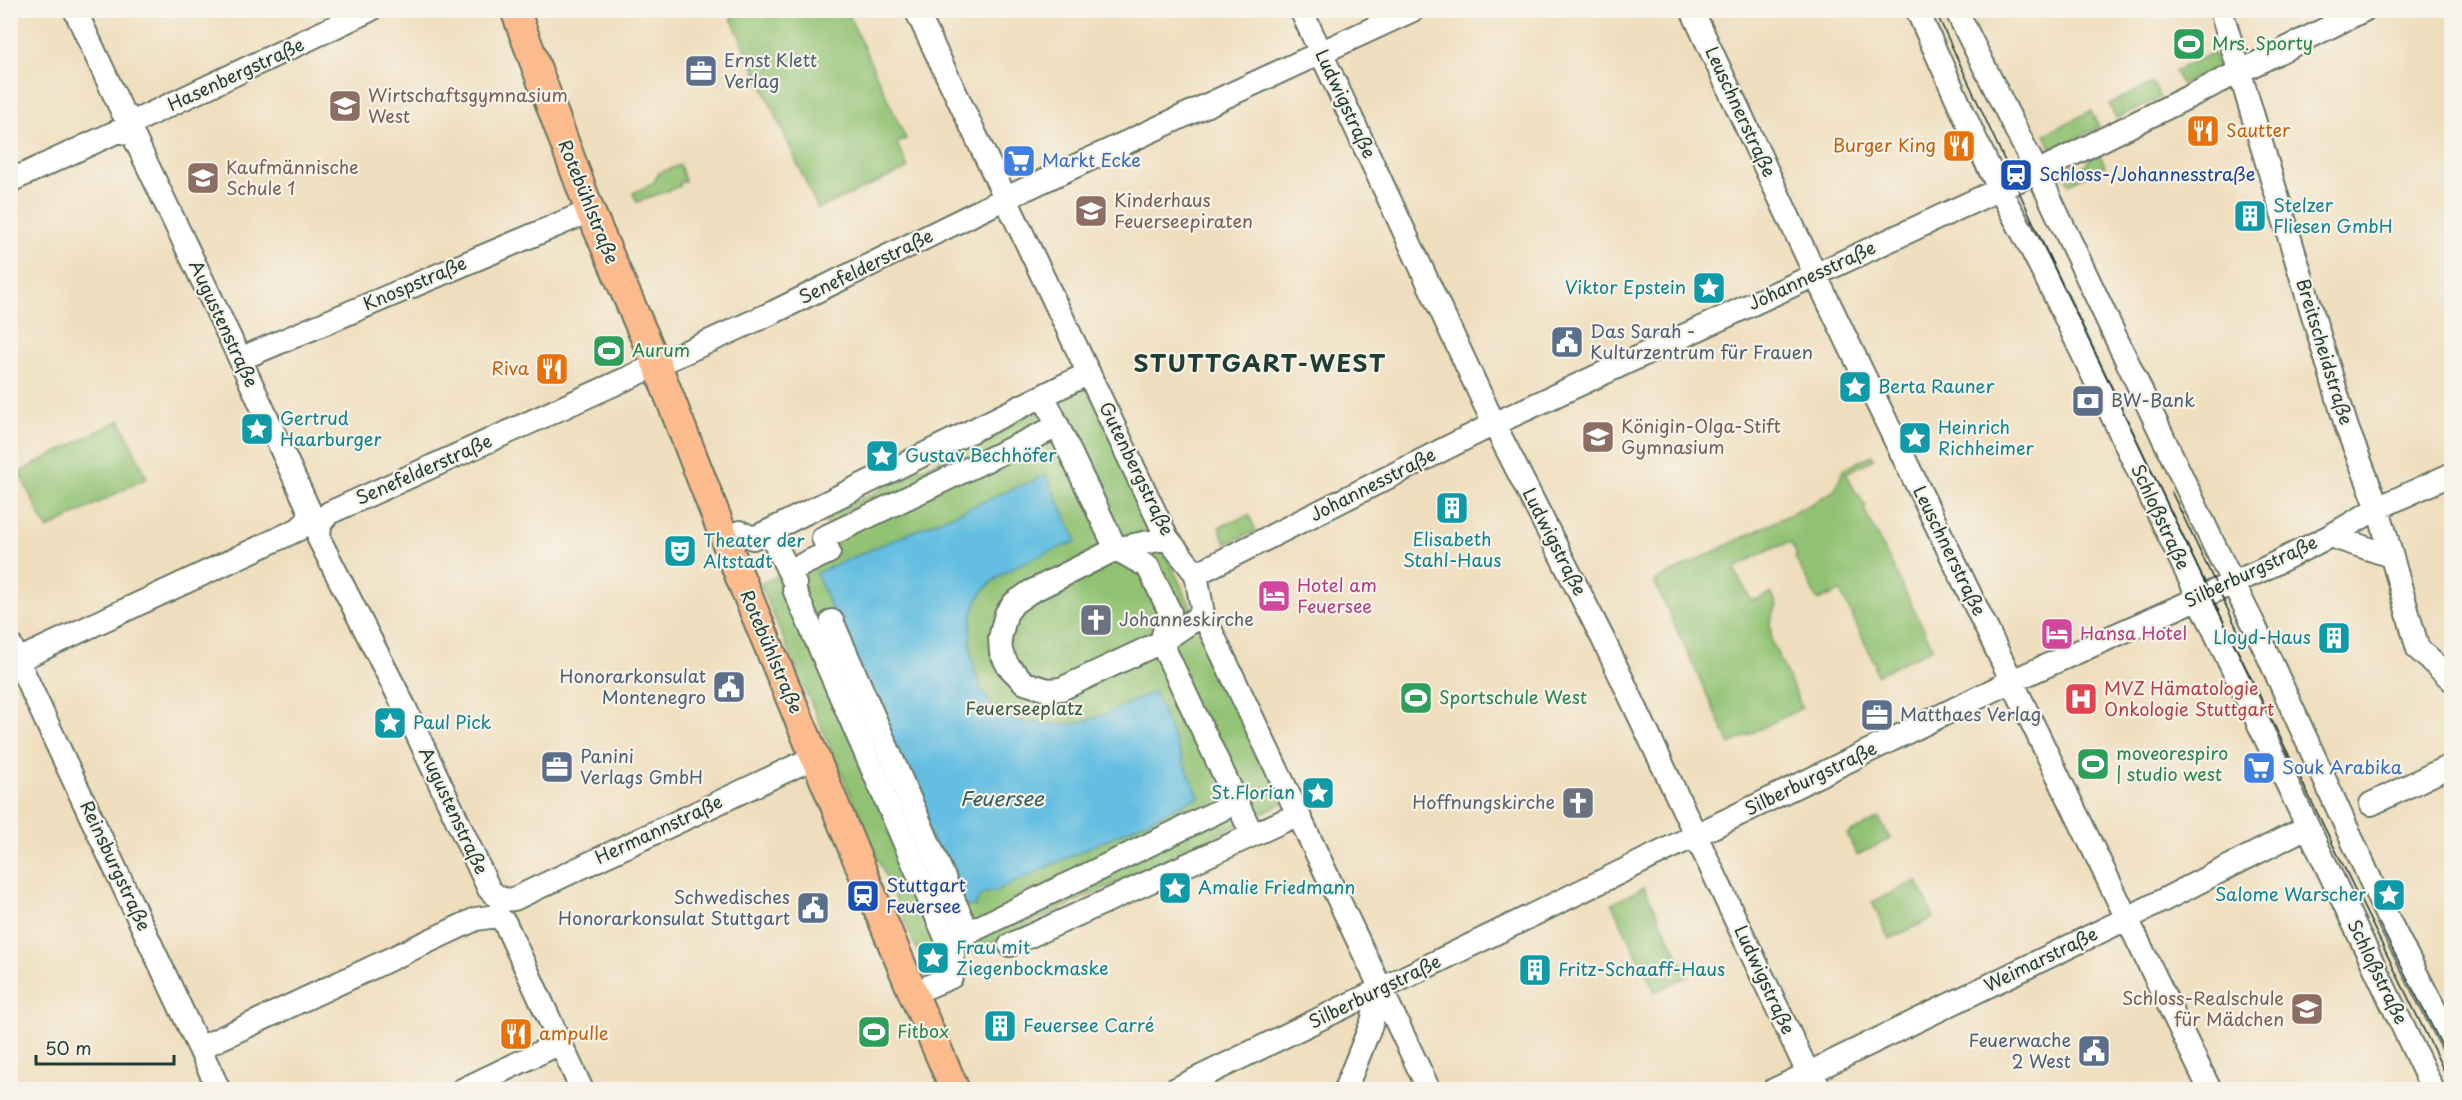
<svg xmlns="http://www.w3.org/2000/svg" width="2462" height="1100" viewBox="0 0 2462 1100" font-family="'Playpen Sans',sans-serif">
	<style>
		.green { fill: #91c273; stroke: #588054; stroke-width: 1.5 }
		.water { fill: #63bee1; stroke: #417e8a; stroke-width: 1.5 }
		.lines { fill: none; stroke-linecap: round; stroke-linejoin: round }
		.minor-casing { stroke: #687564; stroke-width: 26 }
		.major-casing { stroke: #687564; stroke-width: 32 }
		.minor { stroke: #fff; stroke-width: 22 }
		.major { stroke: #fbbb8c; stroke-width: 28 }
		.tram { stroke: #1f3d34; stroke-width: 1.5 }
		.labels { text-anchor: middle; stroke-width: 4.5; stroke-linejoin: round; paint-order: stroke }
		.leisure-label { font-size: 18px; fill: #27864d; stroke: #f7f3e8; text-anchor: start }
		.service-label { font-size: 18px; fill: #4e5e75; stroke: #f7f3e8; text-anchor: start }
		.street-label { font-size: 18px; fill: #1f3d34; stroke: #f7f3e8 }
		.education-label { font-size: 18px; fill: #785e54; stroke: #f7f3e8; text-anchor: start }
		.food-label { font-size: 18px; fill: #c56008; stroke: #f7f3e8; text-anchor: start }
		.shop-label { font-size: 18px; fill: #366cbe; stroke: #f7f3e8; text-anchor: start }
		.transit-label { font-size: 18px; fill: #164399; stroke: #f7f3e8; text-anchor: start }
		.culture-label { font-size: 18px; fill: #0d838f; stroke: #f7f3e8; text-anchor: start }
		.hotel-label { font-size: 18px; fill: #b23c85; stroke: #f7f3e8; text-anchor: start }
		.worship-label { font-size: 18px; fill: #5b616d; stroke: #f7f3e8; text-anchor: start }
		.health-label { font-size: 18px; fill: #be3a42; stroke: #f7f3e8; text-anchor: start }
		.park-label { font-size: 18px; fill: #3c5e44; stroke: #f7f3e8 }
		.water-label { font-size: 20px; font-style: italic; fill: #305d5f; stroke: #f7f3e8 }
		.district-label { font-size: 24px; font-weight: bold; letter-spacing: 1.5px; fill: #1f3d34; stroke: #f7f3e8 }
	</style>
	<rect width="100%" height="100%" fill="#f7f3e8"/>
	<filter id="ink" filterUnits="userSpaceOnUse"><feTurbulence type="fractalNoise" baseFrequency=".0167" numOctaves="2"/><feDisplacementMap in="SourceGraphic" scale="12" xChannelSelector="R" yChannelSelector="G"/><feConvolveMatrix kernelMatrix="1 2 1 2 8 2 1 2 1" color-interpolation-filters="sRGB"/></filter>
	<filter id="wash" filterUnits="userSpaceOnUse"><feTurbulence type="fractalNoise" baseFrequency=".008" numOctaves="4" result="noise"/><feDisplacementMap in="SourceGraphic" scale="24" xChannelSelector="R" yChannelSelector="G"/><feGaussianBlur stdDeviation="1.35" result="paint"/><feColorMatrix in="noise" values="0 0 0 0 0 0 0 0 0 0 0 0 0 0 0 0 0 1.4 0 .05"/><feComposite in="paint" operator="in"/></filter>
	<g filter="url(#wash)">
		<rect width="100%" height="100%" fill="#efdebd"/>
		<path class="green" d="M728,11H847L906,139L897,143L908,168L818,209Z
			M2213,53L2220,67L2182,85L2175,71Z
			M2153,83L2160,98L2116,118L2109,104Z
			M2091,111L2099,127L2052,150L2045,134Z
			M2099,153L2105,166L2069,184L2063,171L2072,166L2079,169L2087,164L2089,158Z
			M680,165L685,181L679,183L680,186L637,202L633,193L653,183L659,173Z
			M1086,385L1284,803L927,973L760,584L836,546L824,518Z
			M120,420L147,478L47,529L19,472Z
			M1872,455L1874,459L1846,473L1857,495H1859L1866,507L1864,509L1933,648L1877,675L1874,668L1876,666L1840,591L1818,601L1795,557L1797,556L1792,544L1787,543L1775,548L1774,547L1736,567L1735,572L1752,601L1771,593L1777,605L1770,622L1772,642L1802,708L1730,744L1654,581L1813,503L1835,490L1844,468Z
			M1249,515L1256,531L1226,544L1219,527Z
			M1879,818L1890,839L1857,855L1847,834Z
			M1917,881L1934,918L1889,939L1872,902Z
			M1644,887L1688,976L1655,992L1612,904Z"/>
		<path class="water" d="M1046,475L1077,541C1049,553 1000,567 982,593C970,610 969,630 971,650C974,676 983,706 1009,718C1019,723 1031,723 1041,723C1051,724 1063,726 1073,724C1102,719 1127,703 1154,692L1199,797L994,892C983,891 978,896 976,906H961L816,573Z"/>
	</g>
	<g filter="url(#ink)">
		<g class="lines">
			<defs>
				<path id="minor" d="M75,10L123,113L133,120H138L370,10
					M916,10L1167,538L1196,574L1203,614L1429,1090
					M1301,10L1494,424L1603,639L1808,1073L1822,1090
					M1692,10L1823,291L2210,1090
					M1917,10C1948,78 1977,148 2012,213C2032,249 2050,285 2068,323L2433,1090
					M1956,10L2044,186L2215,547L2255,627L2390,923L2452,1043
					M2221,10L2347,428L2378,508L2418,649L2452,680
					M10,181L116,132H122L133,135L240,359L310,512L309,519L299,529L18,660
					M240,359L590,211
					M1044,397L1116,549L1148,567L1170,612L1161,642L1252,834
					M769,531L795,584L794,589L953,954L951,977L913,993
					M2330,536L2391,556
					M725,538L740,532L753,538L769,531L1089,373
					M1167,538L1116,549L1030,592L1014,603L1006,614L1000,638L1001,652L1008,666L1025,683L1048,690L1061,689L1161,642L1203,614
					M789,571L829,552L823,538L1058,426
					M1196,574L1494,424L2045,168L2364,10
					M832,621L968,933
					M10,644L219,1090
					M815,757L514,899C503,901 496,897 489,889L405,708L319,539L320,523L329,513L774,312L1004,199L1413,10
					M2371,804L2452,765
					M955,939L1237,802
					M1010,945L1299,814
					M200,1048L476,919L497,916L505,923L582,1090
					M462,1090L560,1043
					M1174,1090L2012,681L2260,571L2330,536L2378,508L2452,474
					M1345,1090L1372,1022L1380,989
					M1774,1090L2128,918L2307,827"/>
				<path id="major" d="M515,10L590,211L657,365L739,575L913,993L955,1090"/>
			</defs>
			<use href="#minor" class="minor-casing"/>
			<use href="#major" class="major-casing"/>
			<use href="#minor" class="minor"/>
			<use href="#major" class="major"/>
			<path class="tram" d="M1935,10L2058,276L2228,631L2452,1087
				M2171,491L2241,637
				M2379,923L2452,1065"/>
		</g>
	</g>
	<defs>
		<symbol id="stadium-square" viewBox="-11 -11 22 22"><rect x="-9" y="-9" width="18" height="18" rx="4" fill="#2e9e5b" stroke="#f7f3e8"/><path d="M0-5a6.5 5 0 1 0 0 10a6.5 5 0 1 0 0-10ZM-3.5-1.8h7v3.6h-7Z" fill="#fff"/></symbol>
		<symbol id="office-square" viewBox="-11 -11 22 22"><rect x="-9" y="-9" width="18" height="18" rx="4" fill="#5c6f8a" stroke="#f7f3e8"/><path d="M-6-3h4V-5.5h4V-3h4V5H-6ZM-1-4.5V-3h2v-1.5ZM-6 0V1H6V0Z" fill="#fff"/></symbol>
		<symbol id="school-square" viewBox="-11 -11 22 22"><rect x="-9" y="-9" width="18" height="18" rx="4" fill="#8d6e63" stroke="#f7f3e8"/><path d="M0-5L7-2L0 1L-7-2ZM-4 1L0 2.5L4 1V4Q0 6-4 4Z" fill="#fff"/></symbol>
		<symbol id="restaurant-square" viewBox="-11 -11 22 22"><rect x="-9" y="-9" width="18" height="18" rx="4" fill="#e8710a" stroke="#f7f3e8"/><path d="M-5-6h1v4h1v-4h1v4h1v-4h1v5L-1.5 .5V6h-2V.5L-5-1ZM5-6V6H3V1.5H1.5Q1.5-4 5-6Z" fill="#fff"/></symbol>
		<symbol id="supermarket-square" viewBox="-11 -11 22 22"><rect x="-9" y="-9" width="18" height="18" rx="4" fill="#3f7fe0" stroke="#f7f3e8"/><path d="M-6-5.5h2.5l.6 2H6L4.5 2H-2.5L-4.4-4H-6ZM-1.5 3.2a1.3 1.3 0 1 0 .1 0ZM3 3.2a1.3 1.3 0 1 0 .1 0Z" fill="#fff"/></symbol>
		<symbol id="station-square" viewBox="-11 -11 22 22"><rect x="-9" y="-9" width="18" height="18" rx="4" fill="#1a4fb4" stroke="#f7f3e8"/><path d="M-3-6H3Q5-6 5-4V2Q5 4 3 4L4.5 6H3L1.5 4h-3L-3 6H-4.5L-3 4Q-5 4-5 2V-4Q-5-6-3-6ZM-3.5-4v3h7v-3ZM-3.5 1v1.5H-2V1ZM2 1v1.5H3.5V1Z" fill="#fff"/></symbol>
		<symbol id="building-square" viewBox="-11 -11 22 22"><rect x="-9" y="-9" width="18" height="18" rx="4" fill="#0f9aa8" stroke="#f7f3e8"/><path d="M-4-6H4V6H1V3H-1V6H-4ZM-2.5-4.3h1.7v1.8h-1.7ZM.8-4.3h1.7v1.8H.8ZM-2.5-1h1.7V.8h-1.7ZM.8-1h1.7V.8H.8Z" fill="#fff"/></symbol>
		<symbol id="sight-square" viewBox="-11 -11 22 22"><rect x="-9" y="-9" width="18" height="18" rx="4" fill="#0f9aa8" stroke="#f7f3e8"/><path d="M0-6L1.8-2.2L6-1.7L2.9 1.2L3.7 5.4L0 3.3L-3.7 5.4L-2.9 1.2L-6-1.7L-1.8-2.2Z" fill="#fff"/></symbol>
		<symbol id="civic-square" viewBox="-11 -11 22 22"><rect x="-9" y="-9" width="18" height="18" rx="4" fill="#5c6f8a" stroke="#f7f3e8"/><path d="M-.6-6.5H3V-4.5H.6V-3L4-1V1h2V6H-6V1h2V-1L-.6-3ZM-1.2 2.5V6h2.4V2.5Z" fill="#fff"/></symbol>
		<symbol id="bank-square" viewBox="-11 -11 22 22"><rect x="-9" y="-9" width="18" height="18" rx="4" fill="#5c6f8a" stroke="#f7f3e8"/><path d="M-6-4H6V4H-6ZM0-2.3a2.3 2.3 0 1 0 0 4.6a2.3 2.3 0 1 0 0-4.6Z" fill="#fff"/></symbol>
		<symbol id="theatre-square" viewBox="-11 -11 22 22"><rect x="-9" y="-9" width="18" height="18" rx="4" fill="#0f9aa8" stroke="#f7f3e8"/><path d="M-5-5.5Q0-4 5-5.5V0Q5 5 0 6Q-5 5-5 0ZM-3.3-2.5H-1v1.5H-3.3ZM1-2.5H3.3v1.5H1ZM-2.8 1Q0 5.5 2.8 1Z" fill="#fff"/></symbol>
		<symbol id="hotel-square" viewBox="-11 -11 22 22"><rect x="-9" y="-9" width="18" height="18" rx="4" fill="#d1479c" stroke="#f7f3e8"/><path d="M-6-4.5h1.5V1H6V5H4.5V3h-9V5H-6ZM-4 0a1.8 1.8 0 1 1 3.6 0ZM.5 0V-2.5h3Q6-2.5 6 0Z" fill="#fff"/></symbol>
		<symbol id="church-square" viewBox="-11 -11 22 22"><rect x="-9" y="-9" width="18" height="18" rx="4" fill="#6b7280" stroke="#f7f3e8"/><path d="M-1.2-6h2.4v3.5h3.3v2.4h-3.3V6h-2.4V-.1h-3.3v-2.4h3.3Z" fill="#fff"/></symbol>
		<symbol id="hospital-square" viewBox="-11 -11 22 22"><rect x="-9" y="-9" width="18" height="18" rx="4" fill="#e0444e" stroke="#f7f3e8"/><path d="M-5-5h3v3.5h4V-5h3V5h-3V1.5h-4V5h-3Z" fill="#fff"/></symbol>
	</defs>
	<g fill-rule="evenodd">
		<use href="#stadium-square" x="2170" y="25" width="38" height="38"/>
		<use href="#office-square" x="682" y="52" width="38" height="38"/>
		<use href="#school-square" x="326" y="87" width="38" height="38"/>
		<use href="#restaurant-square" x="2184" y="112" width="38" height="38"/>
		<use href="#restaurant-square" x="1940" y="127" width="38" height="38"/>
		<use href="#supermarket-square" x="1000" y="142" width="38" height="38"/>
		<use href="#station-square" x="1997" y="156" width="38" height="38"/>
		<use href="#school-square" x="184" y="159" width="38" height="38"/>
		<use href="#school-square" x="1072" y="192" width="38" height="38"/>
		<use href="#building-square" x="2231" y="197" width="38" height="38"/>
		<use href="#sight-square" x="1690" y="269" width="38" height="38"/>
		<use href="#civic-square" x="1548" y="323" width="38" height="38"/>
		<use href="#stadium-square" x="590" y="332" width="38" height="38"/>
		<use href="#restaurant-square" x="533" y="350" width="38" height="38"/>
		<use href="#sight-square" x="1836" y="368" width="38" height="38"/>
		<use href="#bank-square" x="2069" y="382" width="38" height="38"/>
		<use href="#sight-square" x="238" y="410" width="38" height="38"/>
		<use href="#school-square" x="1579" y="418" width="38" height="38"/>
		<use href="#sight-square" x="1896" y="419" width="38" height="38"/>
		<use href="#sight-square" x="863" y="437" width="38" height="38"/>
		<use href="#building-square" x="1433" y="489" width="38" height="38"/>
		<use href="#theatre-square" x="661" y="532" width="38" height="38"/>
		<use href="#hotel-square" x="1255" y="577" width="38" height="38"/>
		<use href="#church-square" x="1077" y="601" width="38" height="38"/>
		<use href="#hotel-square" x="2038" y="615" width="38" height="38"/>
		<use href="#building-square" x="2315" y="619" width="38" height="38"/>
		<use href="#civic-square" x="710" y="668" width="38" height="38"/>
		<use href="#stadium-square" x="1397" y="679" width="38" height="38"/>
		<use href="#hospital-square" x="2062" y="680" width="38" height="38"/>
		<use href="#office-square" x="1858" y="696" width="38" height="38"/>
		<use href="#sight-square" x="371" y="704" width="38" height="38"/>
		<use href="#stadium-square" x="2074" y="745" width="38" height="38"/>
		<use href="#office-square" x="538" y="748" width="38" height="38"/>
		<use href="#supermarket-square" x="2240" y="749" width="38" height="38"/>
		<use href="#sight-square" x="1299" y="774" width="38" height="38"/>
		<use href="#church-square" x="1559" y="784" width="38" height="38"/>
		<use href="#sight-square" x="1156" y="869" width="38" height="38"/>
		<use href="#sight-square" x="2370" y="876" width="38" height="38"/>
		<use href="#station-square" x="844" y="877" width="38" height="38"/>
		<use href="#civic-square" x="794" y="889" width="38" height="38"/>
		<use href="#sight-square" x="914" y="939" width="38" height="38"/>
		<use href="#building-square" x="1516" y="951" width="38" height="38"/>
		<use href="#school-square" x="2288" y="990" width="38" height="38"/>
		<use href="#building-square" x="981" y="1007" width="38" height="38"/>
		<use href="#stadium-square" x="855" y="1013" width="38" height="38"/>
		<use href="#restaurant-square" x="497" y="1015" width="38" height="38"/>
		<use href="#civic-square" x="2075" y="1032" width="38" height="38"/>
	</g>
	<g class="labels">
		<g class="leisure-label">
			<text x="2212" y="50">Mrs. Sporty</text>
			<text x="632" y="357">Aurum</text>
			<text x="1439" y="704">Sportschule West</text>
			<text x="2116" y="760">moveorespiro<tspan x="2116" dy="21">| studio west</tspan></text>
			<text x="897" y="1038">Fitbox</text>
		</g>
		<g class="service-label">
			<text x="724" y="67">Ernst Klett<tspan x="724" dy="21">Verlag</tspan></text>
			<text x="1590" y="338">Das Sarah -<tspan x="1590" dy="21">Kulturzentrum für Frauen</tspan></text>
			<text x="2111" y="407">BW-Bank</text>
			<text x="706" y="683" text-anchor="end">Honorarkonsulat<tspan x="706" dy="21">Montenegro</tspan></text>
			<text x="1900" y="721">Matthaes Verlag</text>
			<text x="580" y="763">Panini<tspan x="580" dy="21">Verlags GmbH</tspan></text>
			<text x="790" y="904" text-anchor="end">Schwedisches<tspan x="790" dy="21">Honorarkonsulat Stuttgart</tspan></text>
			<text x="2071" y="1047" text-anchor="end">Feuerwache<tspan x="2071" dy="21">2 West</tspan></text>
		</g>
		<g class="street-label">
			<text transform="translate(236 75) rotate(-25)" y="6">Hasenbergstraße</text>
			<text transform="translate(1345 104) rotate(65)" y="6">Ludwigstraße</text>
			<text transform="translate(1740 112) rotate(65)" y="6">Leuschnerstraße</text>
			<text transform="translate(588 202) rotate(68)" y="6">Rotebühlstraße</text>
			<text transform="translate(866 267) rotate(-26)" y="6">Senefelderstraße</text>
			<text transform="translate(1812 276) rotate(-25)" y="6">Johannesstraße</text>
			<text transform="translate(415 284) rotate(-23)" y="6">Knospstraße</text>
			<text transform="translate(223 324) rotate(65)" y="6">Augustenstraße</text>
			<text transform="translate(2324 352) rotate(73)" y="6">Breitscheidstraße</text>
			<text transform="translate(1136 469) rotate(64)" y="6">Gutenbergstraße</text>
			<text transform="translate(424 470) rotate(-24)" y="6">Senefelderstraße</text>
			<text transform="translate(1373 485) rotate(-27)" y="6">Johannesstraße</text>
			<text transform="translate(2160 517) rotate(65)" y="6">Schloßstraße</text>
			<text transform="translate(1554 542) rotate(63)" y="6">Ludwigstraße</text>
			<text transform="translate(1949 551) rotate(64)" y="6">Leuschnerstraße</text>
			<text transform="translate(2251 572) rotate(-25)" y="6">Silberburgstraße</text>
			<text transform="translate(771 652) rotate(67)" y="6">Rotebühlstraße</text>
			<text transform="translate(1811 779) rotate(-26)" y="6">Silberburgstraße</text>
			<text transform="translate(453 811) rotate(65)" y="6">Augustenstraße</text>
			<text transform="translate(659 830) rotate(-25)" y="6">Hermannstraße</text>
			<text transform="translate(115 866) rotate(65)" y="6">Reinsburgstraße</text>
			<text transform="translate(2041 960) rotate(-26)" y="6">Weimarstraße</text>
			<text transform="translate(2377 972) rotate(64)" y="6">Schloßstraße</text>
			<text transform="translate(1764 980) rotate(65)" y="6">Ludwigstraße</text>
			<text transform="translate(1375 992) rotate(-26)" y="6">Silberburgstraße</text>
		</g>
		<g class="education-label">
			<text x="368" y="102">Wirtschaftsgymnasium<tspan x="368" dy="21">West</tspan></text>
			<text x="226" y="174">Kaufmännische<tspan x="226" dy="21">Schule 1</tspan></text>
			<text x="1114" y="207">Kinderhaus<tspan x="1114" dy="21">Feuerseepiraten</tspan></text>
			<text x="1621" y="433">Königin-Olga-Stift<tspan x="1621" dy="21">Gymnasium</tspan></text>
			<text x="2284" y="1005" text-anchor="end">Schloss-Realschule<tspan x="2284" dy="21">für Mädchen</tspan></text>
		</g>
		<g class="food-label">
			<text x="2226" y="137">Sautter</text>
			<text x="1936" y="152" text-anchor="end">Burger King</text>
			<text x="529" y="375" text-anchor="end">Riva</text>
			<text x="539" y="1040">ampulle</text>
		</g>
		<g class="shop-label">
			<text x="1042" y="167">Markt Ecke</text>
			<text x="2282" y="774">Souk Arabika</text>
		</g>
		<g class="transit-label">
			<text x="2039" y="181">Schloss-/Johannesstraße</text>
			<text x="886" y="892">Stuttgart<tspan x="886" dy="21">Feuersee</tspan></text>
		</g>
		<g class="culture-label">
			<text x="2273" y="212">Stelzer<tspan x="2273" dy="21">Fliesen GmbH</tspan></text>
			<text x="1686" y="294" text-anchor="end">Viktor Epstein</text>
			<text x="1878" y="393">Berta Rauner</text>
			<text x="280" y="425">Gertrud<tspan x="280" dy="21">Haarburger</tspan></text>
			<text x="1938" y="434">Heinrich<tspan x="1938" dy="21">Richheimer</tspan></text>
			<text x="905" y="462">Gustav Bechhöfer</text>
			<text x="1452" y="546" text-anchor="middle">Elisabeth<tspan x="1452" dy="21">Stahl-Haus</tspan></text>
			<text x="703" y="547">Theater der<tspan x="703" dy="21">Altstadt</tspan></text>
			<text x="2311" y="644" text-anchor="end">Lloyd-Haus</text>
			<text x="413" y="729">Paul Pick</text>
			<text x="1295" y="799" text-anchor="end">St.Florian</text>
			<text x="1198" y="894">Amalie Friedmann</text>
			<text x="2366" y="901" text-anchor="end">Salome Warscher</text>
			<text x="956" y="954">Frau mit<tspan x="956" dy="21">Ziegenbockmaske</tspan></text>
			<text x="1558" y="976">Fritz-Schaaff-Haus</text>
			<text x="1023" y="1032">Feuersee Carré</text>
		</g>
		<g class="hotel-label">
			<text x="1297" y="592">Hotel am<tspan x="1297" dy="21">Feuersee</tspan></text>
			<text x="2080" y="640">Hansa Hotel</text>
		</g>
		<g class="worship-label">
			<text x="1119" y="626">Johanneskirche</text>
			<text x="1555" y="809" text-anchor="end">Hoffnungskirche</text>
		</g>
		<g class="health-label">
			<text x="2104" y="695">MVZ Hämatologie<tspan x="2104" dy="21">Onkologie Stuttgart</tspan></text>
		</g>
		<g class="park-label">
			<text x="1024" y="715">Feuerseeplatz</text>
		</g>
		<g class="water-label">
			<text x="1002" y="806">Feuersee</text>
		</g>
		<g class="district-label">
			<text x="1260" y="372">STUTTGART-WEST</text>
		</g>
	</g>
	<rect width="2462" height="1100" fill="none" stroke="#f7f3e8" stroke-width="36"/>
	<path d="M36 1055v9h138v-9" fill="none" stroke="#1f3d34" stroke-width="3"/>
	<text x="45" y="1055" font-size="18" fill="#1f3d34" stroke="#f7f3e8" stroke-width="4.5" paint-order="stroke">50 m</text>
</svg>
